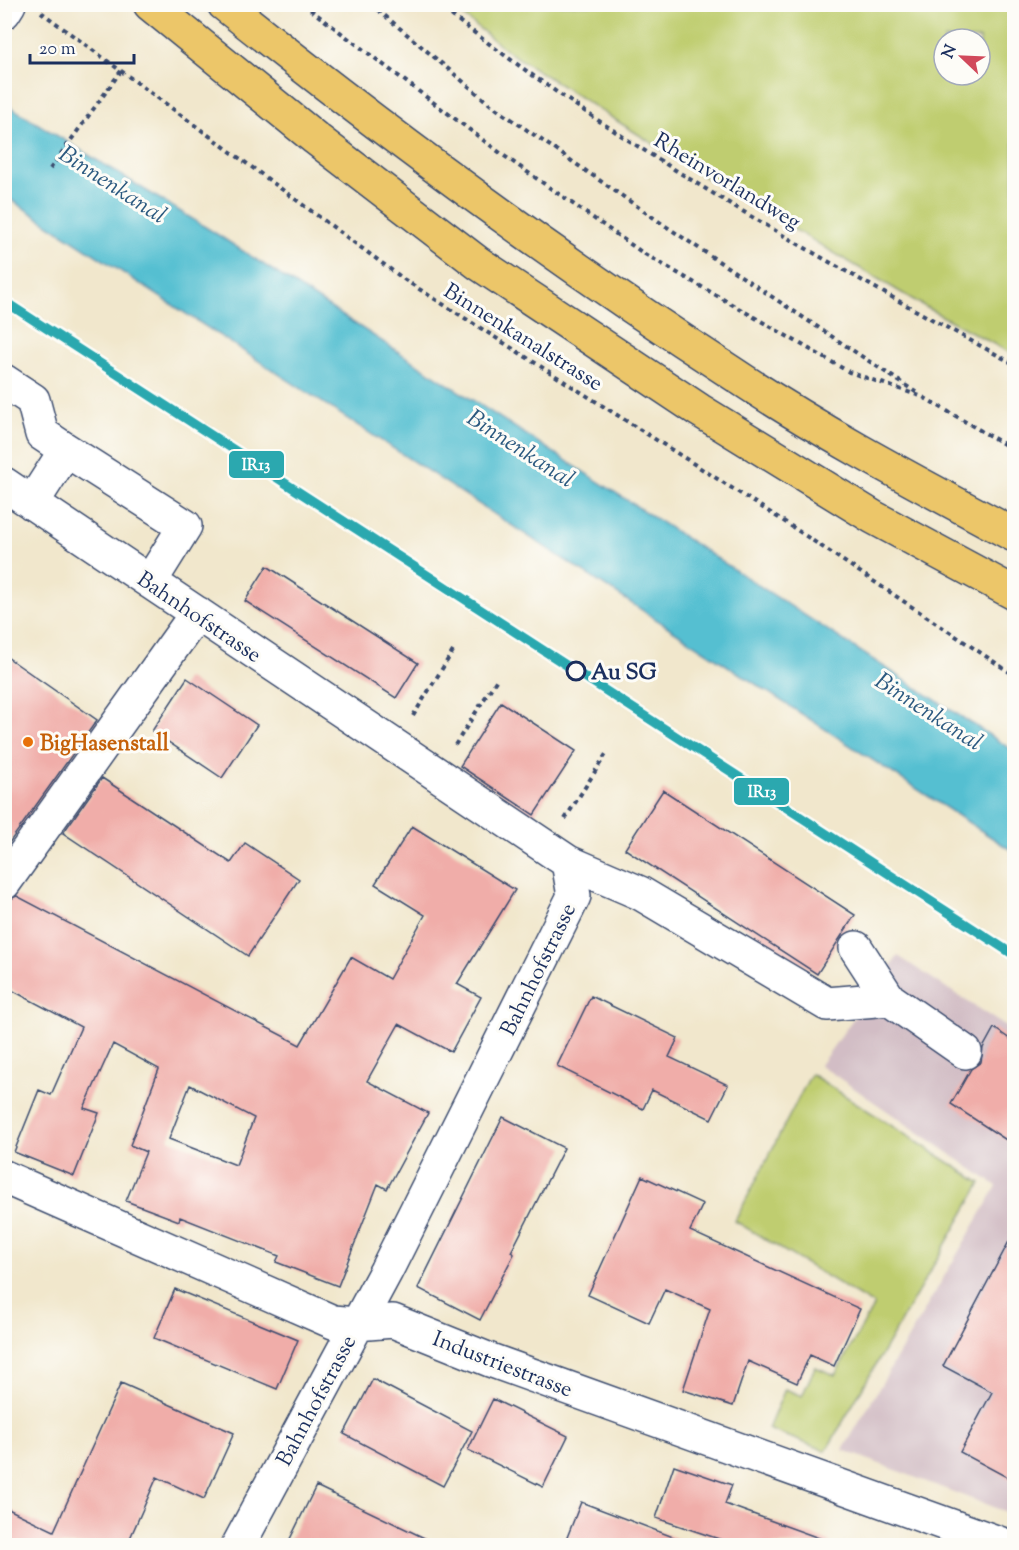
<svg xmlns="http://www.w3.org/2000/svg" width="1019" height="1550" viewBox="0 0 1019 1550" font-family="'Sorts Mill Goudy',serif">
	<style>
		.industrial { fill: #d2bdc5 }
		.green { fill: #bfcd6f; stroke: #6d7e66; stroke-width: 1.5; fill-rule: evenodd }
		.water { fill: #55bfd1; stroke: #387798; stroke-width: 1.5 }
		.building { fill: #f0ada9; fill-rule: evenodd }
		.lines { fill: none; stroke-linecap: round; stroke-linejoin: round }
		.minor-casing { stroke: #3b4b6e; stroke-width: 36 }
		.highway-casing { stroke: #3b4b6e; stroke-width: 36 }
		.path { stroke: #3b4b6e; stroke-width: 4; stroke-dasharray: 4.5 4.5; stroke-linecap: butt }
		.minor { stroke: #fff; stroke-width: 33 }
		.highway { stroke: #ecc669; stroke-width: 33 }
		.rail-1-casing { stroke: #fdfcf7; stroke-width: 14 }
		.rail-1 { stroke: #2ba8af; stroke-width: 9 }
		.stop-dot { fill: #fdfcf7; stroke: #1b2f5e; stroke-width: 3 }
		.food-dot { fill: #e8710a; stroke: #fdfcf7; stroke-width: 2 }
		.labels { text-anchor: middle; stroke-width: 6; stroke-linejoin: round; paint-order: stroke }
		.street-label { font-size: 22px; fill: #1b2f5e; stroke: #fdfcf7 }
		.stop-label { font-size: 22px; font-weight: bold; fill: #1b2f5e; stroke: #fdfcf7; text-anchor: start }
		.food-label { font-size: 22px; font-weight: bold; fill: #c56008; stroke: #fdfcf7; text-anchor: start }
		.water-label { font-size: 24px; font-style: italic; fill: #2c5a80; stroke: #fdfcf7 }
		.line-badge { stroke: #fdfcf7; stroke-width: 2 }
		.badge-label { font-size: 16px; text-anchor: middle; font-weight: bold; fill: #fff }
	</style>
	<rect width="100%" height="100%" fill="#fdfcf7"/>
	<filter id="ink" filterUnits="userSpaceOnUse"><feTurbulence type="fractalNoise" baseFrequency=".0167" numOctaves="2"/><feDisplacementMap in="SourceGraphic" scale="12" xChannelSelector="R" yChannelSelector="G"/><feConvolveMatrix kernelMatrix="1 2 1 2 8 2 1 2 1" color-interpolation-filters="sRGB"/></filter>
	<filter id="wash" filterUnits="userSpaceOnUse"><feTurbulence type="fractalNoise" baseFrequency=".008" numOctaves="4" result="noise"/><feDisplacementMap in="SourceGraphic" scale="24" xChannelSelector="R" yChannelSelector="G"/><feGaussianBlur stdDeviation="1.35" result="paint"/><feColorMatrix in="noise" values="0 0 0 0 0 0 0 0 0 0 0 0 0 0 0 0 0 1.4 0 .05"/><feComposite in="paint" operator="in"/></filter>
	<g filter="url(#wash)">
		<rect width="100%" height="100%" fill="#f1e7cc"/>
		<path class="industrial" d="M898,956L1014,1032V1515L843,1450L997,1186L820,1065Z"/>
		<path class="green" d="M450,5H1014V355L929,309L702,175L510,53ZM944,39H980V75H944Z
			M811,1074L981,1183L826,1451L768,1429L785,1389L802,1396L815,1367L835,1375L874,1305L735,1221Z"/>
		<path class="water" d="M4,103L215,233L1014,751V852L5,196Z"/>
		<g id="blocks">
			<path class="building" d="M267,566L418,663L396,698L245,601Z
				M4,655L97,720L4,850Z
				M187,678L257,725L222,778L152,731Z
				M501,702L576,751L534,815L460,766Z
				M102,778L231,863L245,843L299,879L248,956L63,833Z
				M663,790L855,915L817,974L625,849Z
				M412,826L515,890L457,984L481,997L451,1052L399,1024L367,1081L428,1113L387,1189L378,1184L338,1286L276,1262L279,1256L180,1217L179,1221L126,1201L146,1152L130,1145L159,1069L113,1044L84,1108L99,1113L74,1176L14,1152L39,1090L51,1095L81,1027L4,986V901L17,896L300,1045L351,957L389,979L425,915L375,884ZM190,1085L254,1118L236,1165L169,1139Z
				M591,996L678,1038L669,1057L728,1085L711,1119L652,1090L643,1109L557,1066Z
				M994,1028L1014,1042V1145L951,1104L971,1069L981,1062L983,1048Z
				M503,1117L564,1148L511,1252L514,1254L480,1320L418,1288Z
				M642,1176L703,1204L690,1231L860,1309L834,1366L810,1355L797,1383L748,1361L733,1406L683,1390L710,1309L665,1289L649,1323L588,1295Z
				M1014,1232V1481L960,1452L992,1392L943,1366Z
				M175,1289L298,1340L277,1389L154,1338Z
				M373,1379L472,1431L443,1486L344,1434Z
				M121,1383L234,1433L204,1499L157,1477L127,1545H4V1507L54,1531Z
				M493,1399L568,1436L543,1487L468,1450Z
				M674,1465L732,1485L725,1504L830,1542L829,1545H720L722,1540L656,1518Z
				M316,1486L439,1545H287Z
				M581,1502L689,1543V1545H564Z"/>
		</g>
	</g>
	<g filter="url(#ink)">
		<use href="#blocks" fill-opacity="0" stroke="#3b4b6e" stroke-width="1.5"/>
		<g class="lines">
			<defs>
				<path id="minor" d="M4,12L9,4
					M4,381L33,400L42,434L66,450
					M4,484L568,862L574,896L386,1271L238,1546
					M32,503L66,450L185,526L150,582
					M568,862L640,893L827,1004L889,999L965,1052
					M4,883L197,613
					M856,948L889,999
					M4,1177L333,1322L356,1324L393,1321L490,1360L1007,1546"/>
				<path id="highway" d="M150,4L315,138L478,263L699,410L873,517L1014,593
					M224,4C388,135 556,259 732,373C822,433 919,484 1014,535"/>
			</defs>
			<use href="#minor" class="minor-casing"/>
			<use href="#highway" class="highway-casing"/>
			<path class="path" d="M303,4L503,155L643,253L849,372L923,397L1014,450
				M371,4L491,105L664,225L917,393
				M437,4C615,144 816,257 1014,364
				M41,12L405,280L782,520L1014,675
				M50,169L121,71
				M413,716L453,651
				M455,745L497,679
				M565,819L608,751"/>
			<use href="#minor" class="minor"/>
			<use href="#highway" class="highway"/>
			<defs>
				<path id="rail-1" d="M4,301L1014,955"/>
			</defs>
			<use href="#rail-1" class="rail-1-casing"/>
			<use href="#rail-1" class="rail-1"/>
		</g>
	</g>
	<circle class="stop-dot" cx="576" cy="671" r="9"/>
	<circle class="food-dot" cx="28" cy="742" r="6"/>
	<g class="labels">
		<g class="street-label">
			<text transform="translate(728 180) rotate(31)" y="8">Rheinvorlandweg</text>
			<text transform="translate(524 336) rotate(32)" y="8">Binnenkanalstrasse</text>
			<text transform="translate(200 616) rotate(34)" y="8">Bahnhofstrasse</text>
			<text transform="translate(537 969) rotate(-64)" y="8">Bahnhofstrasse</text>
			<text transform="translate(503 1363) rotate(21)" y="8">Industriestrasse</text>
			<text transform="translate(315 1400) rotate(-62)" y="8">Bahnhofstrasse</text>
		</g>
		<g class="stop-label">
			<text x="591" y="679">Au SG</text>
		</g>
		<g class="food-label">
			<text x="40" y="750">BigHasenstall</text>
		</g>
		<g class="water-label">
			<text transform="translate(113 184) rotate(33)" y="8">Binnenkanal</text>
			<text transform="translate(521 448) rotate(33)" y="8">Binnenkanal</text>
			<text transform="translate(929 711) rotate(33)" y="8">Binnenkanal</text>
		</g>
	</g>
	<g class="line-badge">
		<rect x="228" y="450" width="57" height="29" rx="6" fill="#2ba8af"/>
		<rect x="733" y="777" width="57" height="29" rx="6" fill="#2ba8af"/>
	</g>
	<g class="badge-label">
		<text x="256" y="470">IR13</text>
		<text x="762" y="797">IR13</text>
	</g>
	<rect width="1019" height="1550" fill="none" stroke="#fdfcf7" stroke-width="24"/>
	<g transform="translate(962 57) rotate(293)"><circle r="28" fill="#fdfcf7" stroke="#a3aaba" stroke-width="1.5"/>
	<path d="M0-4.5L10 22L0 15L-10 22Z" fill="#d1495b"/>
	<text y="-9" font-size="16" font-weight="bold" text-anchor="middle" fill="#1b2f5e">N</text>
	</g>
	<path d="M30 54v9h104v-9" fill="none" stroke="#1b2f5e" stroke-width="3"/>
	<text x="39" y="54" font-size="18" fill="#1b2f5e" stroke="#fdfcf7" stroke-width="4.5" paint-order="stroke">20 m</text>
</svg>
